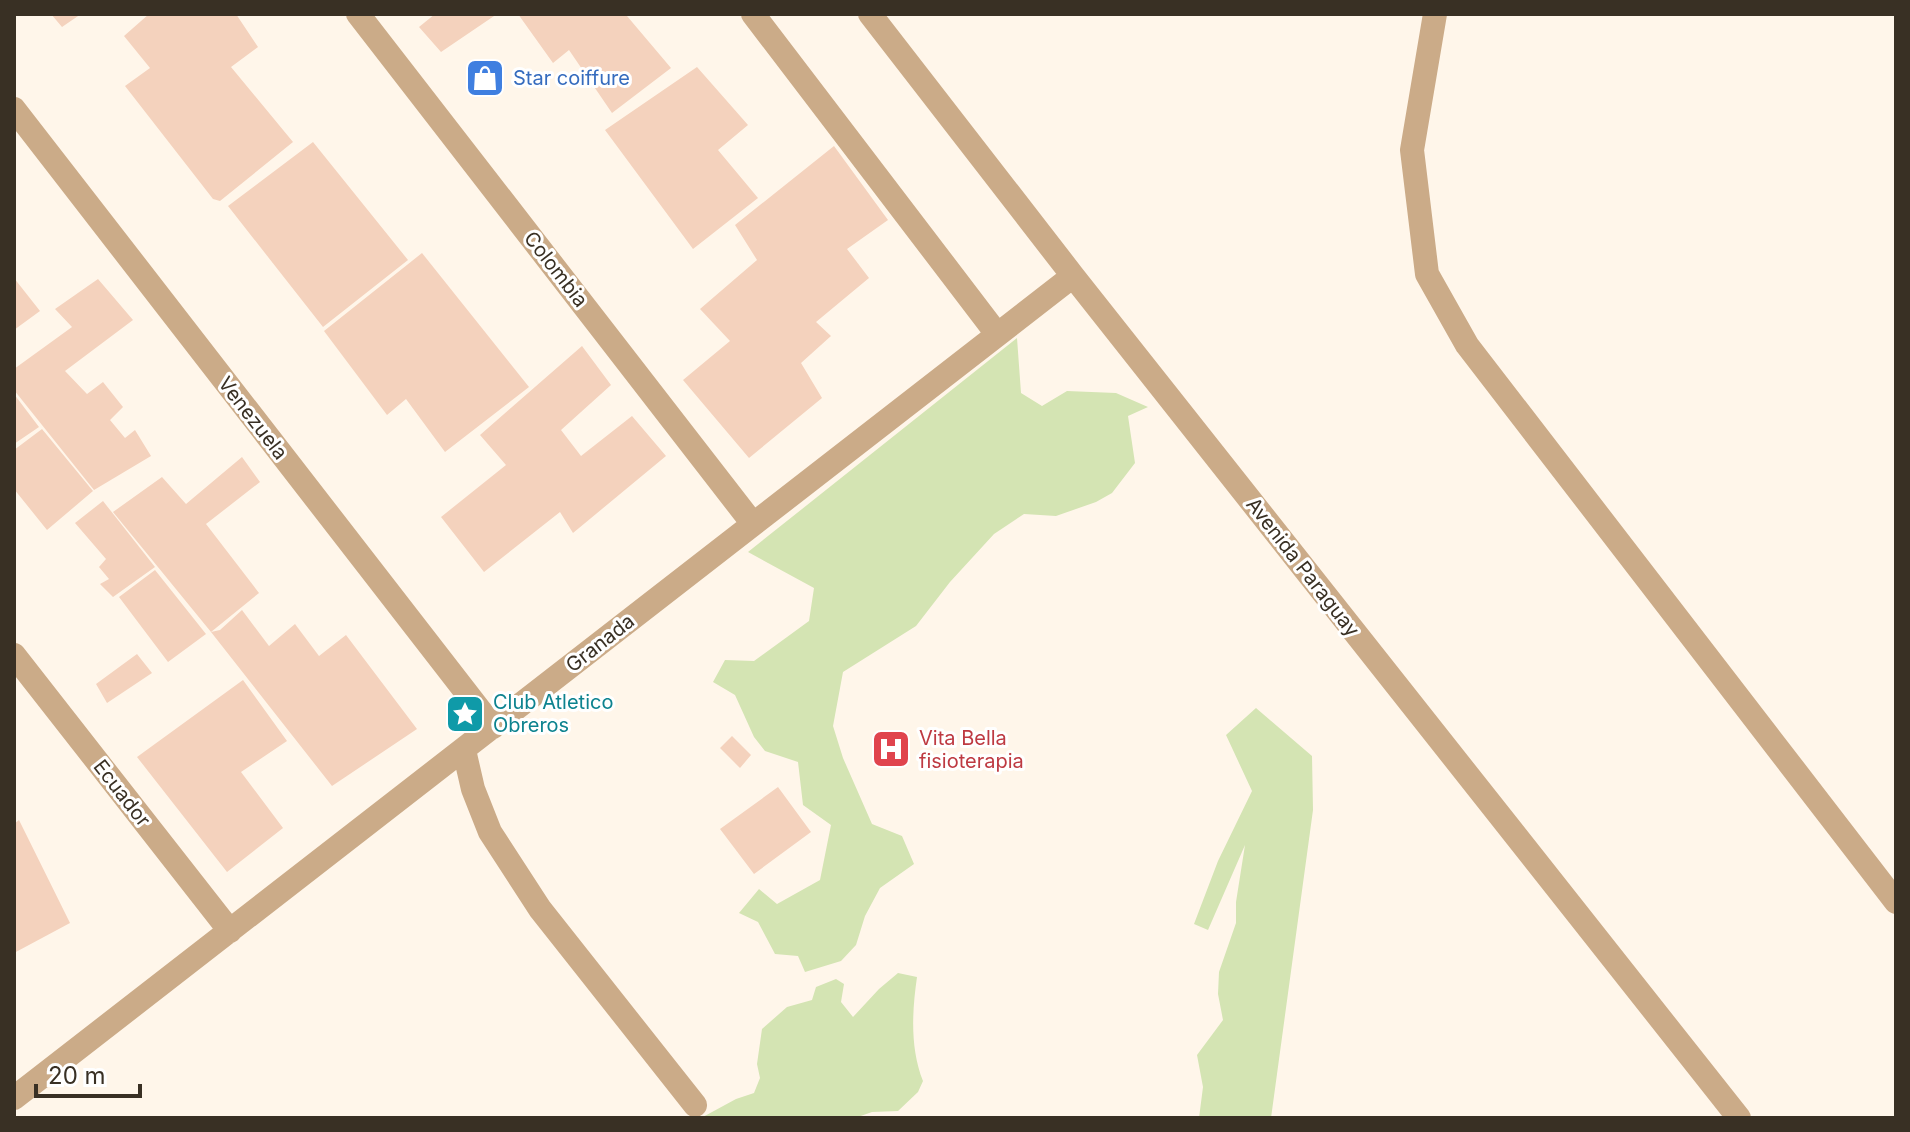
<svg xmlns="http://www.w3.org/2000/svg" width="1910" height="1132" viewBox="0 0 1910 1132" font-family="Inter,sans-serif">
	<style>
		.green { fill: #d4e4b3 }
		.building { fill: #f4d2bd }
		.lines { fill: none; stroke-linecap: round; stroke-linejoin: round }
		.minor { stroke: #cbab88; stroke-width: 24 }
		.labels { text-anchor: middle; stroke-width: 6; stroke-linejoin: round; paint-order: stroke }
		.shop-label { font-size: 20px; fill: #366cbe; stroke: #fff; text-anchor: start }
		.street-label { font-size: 20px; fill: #393024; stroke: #fff }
		.culture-label { font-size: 20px; fill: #0d838f; stroke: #fff; text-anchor: start }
		.health-label { font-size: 20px; fill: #be3a42; stroke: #fff; text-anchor: start }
	</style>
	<rect width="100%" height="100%" fill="#fff6ea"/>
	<path class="green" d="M1017,338L1021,393L1042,406L1067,391L1116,393L1148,407L1128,416L1135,463L1112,493L1096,502L1056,516L1024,514L994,534L950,582L916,626L843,672L833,726L843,758L872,824L902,836L914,864L880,888L865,916L856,945L841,961L805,972L798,956L775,954L758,922L739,913L759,889L777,904L820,880L831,825L803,805L798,762L765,751L754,737L735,695L713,682L725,660L754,661L809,621L814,588L748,552Z
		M1256,708L1312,756L1313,810L1271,1118H1199L1203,1087L1197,1055L1223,1020L1218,994L1219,972L1236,923V902L1245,845L1208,930L1194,924L1218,861L1252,791L1226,735Z
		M898,973L917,977C912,1012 910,1048 923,1081L918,1092L898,1111L872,1112L855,1118H701L736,1099L754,1093L760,1078L757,1064L762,1029L787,1007L812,1000L816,987L836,979L844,984L841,1002L853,1017L879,989Z"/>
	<path class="building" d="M51,14H81L62,27Z
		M149,14H236L258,47L231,67L293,142L220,201L213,199L125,86L150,68L124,36Z
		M435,14H497L441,52L419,27Z
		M518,14H629L627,16L671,68L612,113L569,50L553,63Z
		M697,67L748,125L718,150L758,198L693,249L605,130Z
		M313,142L408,260L323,327L228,206Z
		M834,146L888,220L847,249L869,278L816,322L831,336L801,363L822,398L749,458L683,380L730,341L700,309L757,260L735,225Z
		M422,253L529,387L445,452L406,399L387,415L324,331Z
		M14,278L40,311L14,330Z
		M98,279L133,320L65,371L87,394L103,382L123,407L110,420L125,438L135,430L151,456L94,490L14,390V369L72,327L55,309Z
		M582,346L611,385L561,430L581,456L632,416L666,456L573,533L560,512L484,572L441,517L506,465L480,435Z
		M14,394L39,427L14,444Z
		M42,429L93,491L47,530L14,489V450Z
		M242,457L260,482L206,524L259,593L211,632L113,512L162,477L186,504Z
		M103,501L155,567L113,597L100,584L109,579L99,567L106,559L75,523Z
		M155,570L206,634L168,662L119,597Z
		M242,610L269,646L295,624L319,656L346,635L417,729L332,786L211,632L220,630Z
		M137,654L152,673L107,703L96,684Z
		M243,680L287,741L241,772L283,828L227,872L137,757Z
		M732,736L751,755L740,768L720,748Z
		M778,787L811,832L754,874L720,829Z
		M19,820L70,923L14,953V824Z"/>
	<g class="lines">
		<path class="minor" d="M358,14L753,524
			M753,14L997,334
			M870,14L1073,276L1739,1118
			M1435,14L1412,150L1427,274L1467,345L1896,902
			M14,109L493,727
			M14,655L230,931
			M464,750L473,789L490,832L540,909L695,1105
			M14,1098L1073,276"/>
	</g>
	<defs>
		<symbol id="shop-square" viewBox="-11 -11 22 22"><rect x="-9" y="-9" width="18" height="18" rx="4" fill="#3f7fe0" stroke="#fff"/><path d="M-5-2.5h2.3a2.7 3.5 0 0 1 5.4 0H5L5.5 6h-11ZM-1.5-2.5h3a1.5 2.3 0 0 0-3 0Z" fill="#fff"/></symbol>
		<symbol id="sight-square" viewBox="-11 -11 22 22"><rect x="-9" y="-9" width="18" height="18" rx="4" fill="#0f9aa8" stroke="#fff"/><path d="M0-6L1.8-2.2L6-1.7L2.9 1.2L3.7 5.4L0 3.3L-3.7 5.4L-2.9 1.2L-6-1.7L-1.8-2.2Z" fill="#fff"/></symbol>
		<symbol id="hospital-square" viewBox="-11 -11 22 22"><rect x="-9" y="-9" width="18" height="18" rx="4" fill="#e0444e" stroke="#fff"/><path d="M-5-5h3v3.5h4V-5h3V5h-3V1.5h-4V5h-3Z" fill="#fff"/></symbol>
	</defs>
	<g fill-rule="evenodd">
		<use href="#shop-square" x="463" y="56" width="44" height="44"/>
		<use href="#sight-square" x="443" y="692" width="44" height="44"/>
		<use href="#hospital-square" x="869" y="727" width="44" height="44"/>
	</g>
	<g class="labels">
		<g class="shop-label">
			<text x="513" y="85">Star coiffure</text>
		</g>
		<g class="street-label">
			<text transform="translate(556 269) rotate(52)" y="7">Colombia</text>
			<text transform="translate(253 418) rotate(52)" y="7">Venezuela</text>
			<text transform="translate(1303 567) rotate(52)" y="7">Avenida Paraguay</text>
			<text transform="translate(600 643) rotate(-38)" y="7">Granada</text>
			<text transform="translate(122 793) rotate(52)" y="7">Ecuador</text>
		</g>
		<g class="culture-label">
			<text x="493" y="709">Club Atletico<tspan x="493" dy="23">Obreros</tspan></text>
		</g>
		<g class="health-label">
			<text x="919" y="745">Vita Bella<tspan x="919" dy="23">fisioterapia</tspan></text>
		</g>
	</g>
	<rect width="1910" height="1132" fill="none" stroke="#393024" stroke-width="32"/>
	<path d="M36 1084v12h104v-12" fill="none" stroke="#393024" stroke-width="4"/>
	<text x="48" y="1084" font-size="24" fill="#393024" stroke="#ffffff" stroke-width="6" paint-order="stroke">20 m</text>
</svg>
